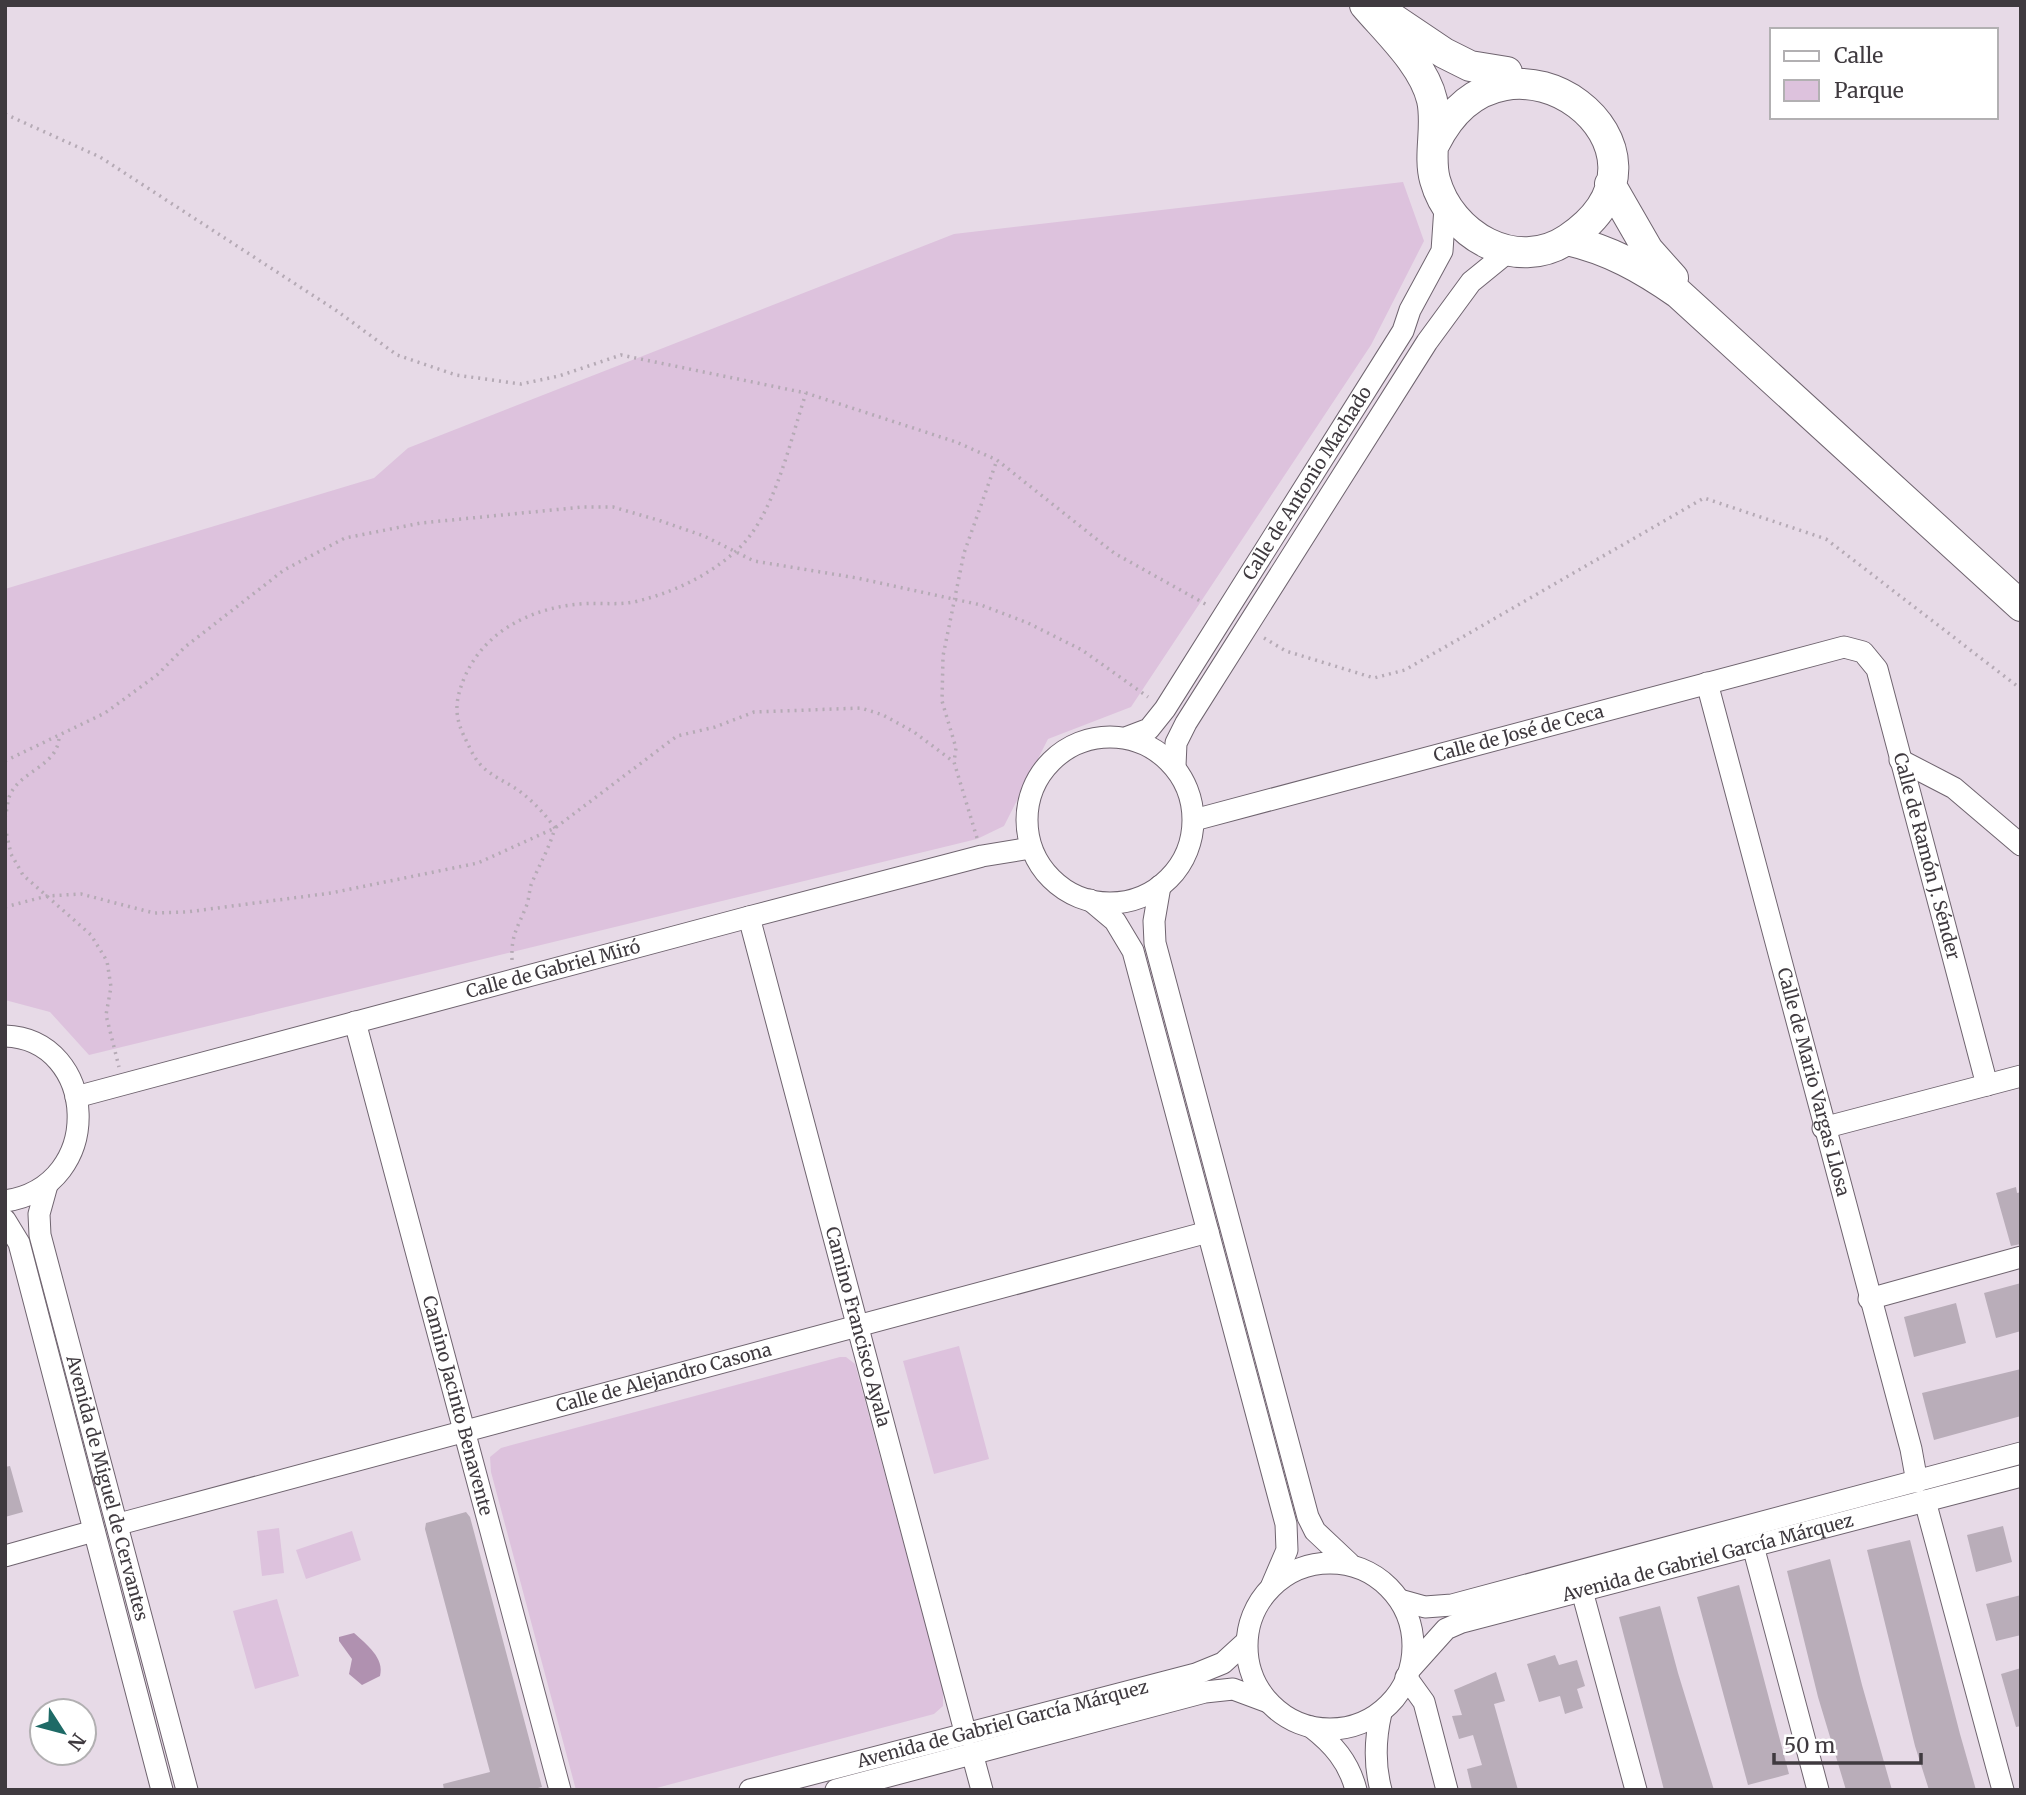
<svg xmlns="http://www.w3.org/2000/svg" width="2026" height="1795" viewBox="0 0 2026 1795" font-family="Merriweather,serif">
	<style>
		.green { fill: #ddc2dd }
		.water { fill: #b091b0 }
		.building { fill: #b9adb9 }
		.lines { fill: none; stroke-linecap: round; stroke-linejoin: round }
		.street-casing { stroke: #6f646f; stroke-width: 23 }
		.secondary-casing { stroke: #6f646f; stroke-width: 32 }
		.path { stroke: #b5aab5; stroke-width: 3.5; stroke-dasharray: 2 5; stroke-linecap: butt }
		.street { stroke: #fff; stroke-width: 21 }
		.secondary { stroke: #fff; stroke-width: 30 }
		.labels { text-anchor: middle; stroke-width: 6; stroke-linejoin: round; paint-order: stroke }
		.street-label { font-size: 18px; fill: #3f3a3f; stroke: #fff }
	</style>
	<rect width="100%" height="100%" fill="#e7dae7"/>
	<path class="green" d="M1403,182L1424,241L1371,345L1131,707L1048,739L1004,826L977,839L89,1055L50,1012L5,1000V589L374,478L408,448L954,234Z
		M959,1346L989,1459L934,1474L903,1361Z
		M840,1357H846L855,1364L943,1689V1706L934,1714L649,1790H576L491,1472L490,1457L501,1448Z
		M279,1528L284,1573L262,1576L257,1531Z
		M352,1531L361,1560L306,1579L296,1550Z
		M277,1599L299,1676L255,1689L233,1611Z"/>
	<path class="water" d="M354,1633C366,1644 385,1658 380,1676L362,1685L349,1674L352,1659L339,1641V1637Z"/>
	<path class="building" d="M2016,1187L2017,1193L2021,1192V1244L2011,1246L1996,1193Z
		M2021,1283V1331L1996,1338L1984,1293Z
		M1956,1303L1966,1343L1914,1357L1904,1317Z
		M2021,1369V1416L1934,1440L1922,1393Z
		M10,1466L23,1512L5,1517V1467Z
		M466,1512L470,1517L542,1787L530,1790H444L443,1784L490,1772L425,1529L426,1523Z
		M2003,1526L2012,1562L1976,1572L1967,1535Z
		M1910,1540L1960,1734L1976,1790H1929L1915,1746L1867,1550Z
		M1830,1559L1862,1685L1892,1790H1846L1818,1697L1787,1571Z
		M1739,1585L1789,1774L1748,1785L1697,1597Z
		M2021,1595V1635L1996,1641L1986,1604Z
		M1660,1606L1678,1673L1714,1790H1664L1619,1617Z
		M1555,1655L1559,1665L1577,1660L1585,1686L1577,1689L1583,1708L1565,1714L1560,1696L1539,1702L1527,1664Z
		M2021,1668V1726L2016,1727L2001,1674Z
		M1496,1672L1505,1701L1494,1704L1518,1790H1472L1467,1769L1482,1765L1473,1735L1459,1739L1452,1716L1462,1715L1454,1690Z"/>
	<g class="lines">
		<defs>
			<g id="street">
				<path id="s1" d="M1707,683L1911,1449L1917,1482"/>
				<circle cx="1110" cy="820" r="83"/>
				<path id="s2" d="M1128,737L1149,729L1165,709L1403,331L1410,310L1442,251L1445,207"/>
				<path d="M1900,760L1954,788L2021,845"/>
				<path d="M1175,766L1176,743L1186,723L1427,342L1471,282L1509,251"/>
				<path id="s3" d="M1194,820L1844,647L1863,652L1877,669L1987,1085"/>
				<path d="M1160,886L1154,921L1155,943L1308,1517L1315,1531L1349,1563"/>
				<path d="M1090,900L1115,921L1133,951L1286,1524L1287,1550L1272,1585"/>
				<path id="s4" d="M749,917L966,1735"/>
				<path id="s5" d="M355,1022L560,1790"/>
				<path d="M5,1036C98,1039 107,1186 5,1201"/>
				<path id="s6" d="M76,1097L749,917L982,856L1031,848"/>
				<path d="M1823,1128L2021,1076"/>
				<path id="s7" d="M47,1185L39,1214L40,1235L187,1790"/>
				<path d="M5,1220L19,1243L162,1790"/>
				<path d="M1869,1299L2021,1257"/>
				<path d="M1925,1501L2003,1790"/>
				<path id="s8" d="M119,1524L1208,1232"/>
				<path d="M1753,1546L1818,1790"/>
				<path d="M5,1556L94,1531"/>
				<circle cx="1330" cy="1646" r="83"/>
				<path d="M1582,1591L1636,1790"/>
				<path d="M1400,1600L1425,1607L1452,1605L2021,1453"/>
				<path id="s9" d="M1411,1668L1446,1629L1462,1622L2021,1476"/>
				<path d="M1406,1677L1424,1702L1447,1790"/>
				<path d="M1381,1713C1375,1739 1374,1764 1381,1790"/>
				<path d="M1311,1727C1333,1744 1349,1762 1356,1790"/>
				<path d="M972,1753L982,1790"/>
				<path id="s10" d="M750,1790L1196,1674L1223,1663L1246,1642"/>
				<path d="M836,1790L1205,1692L1233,1689L1268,1702"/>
			</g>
			<path id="secondary" d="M1365,5C1388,32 1424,65 1432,100C1438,126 1428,155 1435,180C1450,235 1516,274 1568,239C1701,150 1506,0 1435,143
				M1389,16L1444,53L1470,66L1507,72
				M1610,184L1648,250L1673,278
				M1567,240C1610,250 1642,268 1678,293L2021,606"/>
		</defs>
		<use href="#street" class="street-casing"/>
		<use href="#secondary" class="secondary-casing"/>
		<path class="path" d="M5,114L100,157L337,311L397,355L456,375L521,384L559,376L621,355L806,393L956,442L997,460L1114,553L1209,606
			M1264,638L1286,651L1374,678L1405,670L1704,498L1826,539L2021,689
			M5,761L105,713L157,675L185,647L284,570L345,538L421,523L583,507H613L661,521L704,536L754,561L857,578L981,605L1028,623L1082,650L1148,697
			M5,818C7,811 7,802 10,795C20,771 58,766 59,737
			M5,827L11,854L23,875L91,935L107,961L111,987L106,1015L119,1067
			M977,838L954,762L956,748L942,701L943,656L964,553L997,460
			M5,907L47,896L81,894L154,913L187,912L331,893L478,863L555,828L677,736L715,727L754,712L861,708L883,715L914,732L954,762
			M512,960C511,935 517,929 526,907C529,900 529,892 531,885C539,865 549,849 555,828C544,813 533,801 518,790C505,781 490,776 479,763C473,756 468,744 464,736C453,713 456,698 465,676C486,630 532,608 580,604C601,602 618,606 638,601C674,592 708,576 736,551C774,518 790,441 806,393"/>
		<use href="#street" class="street"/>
		<use href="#secondary" class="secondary"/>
	</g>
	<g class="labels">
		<g class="street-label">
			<text dy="6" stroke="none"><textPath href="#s2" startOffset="315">Calle de Antonio Machado</textPath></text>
			<text dy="6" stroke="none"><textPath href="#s3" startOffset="336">Calle de José de Ceca</textPath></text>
			<text dy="6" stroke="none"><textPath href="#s3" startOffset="908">Calle de Ramón J. Sénder</textPath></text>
			<text dy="6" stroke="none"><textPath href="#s6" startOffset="494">Calle de Gabriel Miró</textPath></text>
			<text dy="6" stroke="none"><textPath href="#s1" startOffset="413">Calle de Mario Vargas Llosa</textPath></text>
			<text dy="6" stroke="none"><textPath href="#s4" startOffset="424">Camino Francisco Ayala</textPath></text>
			<text dy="6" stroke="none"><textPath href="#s8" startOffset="564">Calle de Alejandro Casona</textPath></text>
			<text dy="6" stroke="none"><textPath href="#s5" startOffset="397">Camino Jacinto Benavente</textPath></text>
			<text dy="6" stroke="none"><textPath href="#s7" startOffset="313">Avenida de Miguel de Cervantes</textPath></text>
			<text dy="6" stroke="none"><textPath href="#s9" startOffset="324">Avenida de Gabriel García Márquez</textPath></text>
			<text dy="6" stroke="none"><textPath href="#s10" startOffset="261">Avenida de Gabriel García Márquez</textPath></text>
		</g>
	</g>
	<rect width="2026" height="1795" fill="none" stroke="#3f3a3f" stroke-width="14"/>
	<rect x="1770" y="28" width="228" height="91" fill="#ffffff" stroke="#b2b0b2" stroke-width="2"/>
	<rect x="1784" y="51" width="35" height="10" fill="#ffffff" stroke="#b2b0b2" stroke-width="2"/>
	<text x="1834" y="63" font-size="21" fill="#3f3a3f">Calle</text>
	<rect x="1784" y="80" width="35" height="21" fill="#ddc2dd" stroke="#b2b0b2" stroke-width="2"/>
	<text x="1834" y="98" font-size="21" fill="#3f3a3f">Parque</text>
	<g transform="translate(63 1732) rotate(126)"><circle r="33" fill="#ffffff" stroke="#b2b0b2" stroke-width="2"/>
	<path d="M0-5L12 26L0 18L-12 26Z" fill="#1e6a66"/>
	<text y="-10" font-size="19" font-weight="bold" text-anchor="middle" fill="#3f3a3f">N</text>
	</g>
	<path d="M1774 1753v10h147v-10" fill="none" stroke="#3f3a3f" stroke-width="3.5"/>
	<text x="1784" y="1753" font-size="21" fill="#3f3a3f" stroke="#ffffff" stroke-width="5" paint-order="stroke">50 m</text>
</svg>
